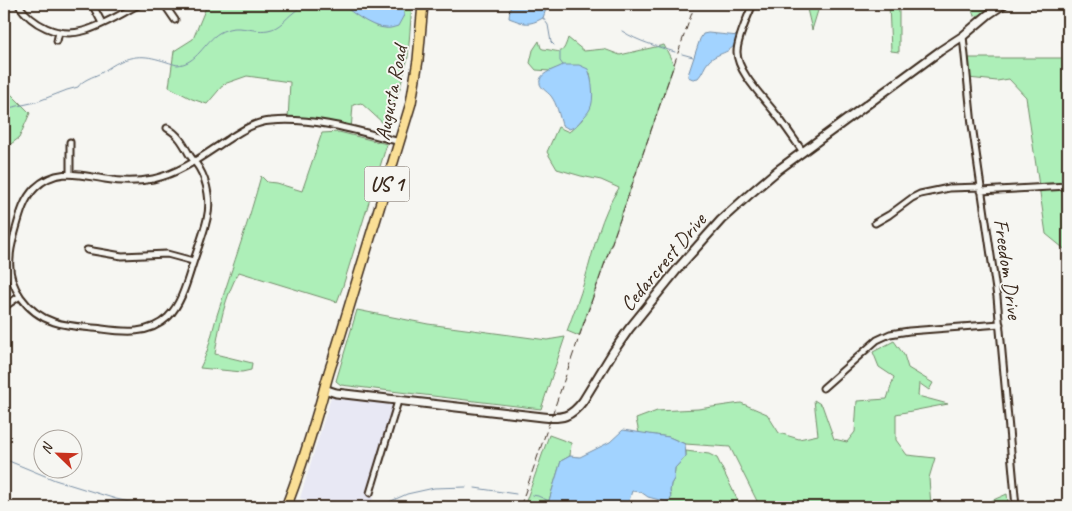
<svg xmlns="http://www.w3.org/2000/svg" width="1072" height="511" viewBox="0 0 1072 511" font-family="Caveat,sans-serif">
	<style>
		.built { fill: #e8e8f4 }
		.green { fill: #adefb8; stroke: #748c6b }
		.water { fill: #a2d3ff; stroke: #798fa5 }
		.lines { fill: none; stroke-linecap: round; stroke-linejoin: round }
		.stream { stroke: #798fa5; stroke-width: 1 }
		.minor-casing { stroke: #3b2a1e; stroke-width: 9 }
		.tertiary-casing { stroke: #3b2a1e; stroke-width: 11 }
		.primary-casing { stroke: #3b2a1e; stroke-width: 12 }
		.minor { stroke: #f6f6f2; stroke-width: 5 }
		.tertiary { stroke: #f6f6f2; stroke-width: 7 }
		.primary { stroke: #fadf96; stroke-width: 9 }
		.rail { stroke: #3b2a1e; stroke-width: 1; stroke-dasharray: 8 4; stroke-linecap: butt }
		.labels { text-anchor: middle; stroke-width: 4; stroke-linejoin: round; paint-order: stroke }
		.shield { fill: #f6f6f2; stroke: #73675e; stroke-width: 1 }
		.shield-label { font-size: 20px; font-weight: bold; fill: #3b2a1e }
		.street-label { font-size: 21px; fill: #3b2a1e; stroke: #f6f6f2 }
	</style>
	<rect width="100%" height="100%" fill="#f6f6f2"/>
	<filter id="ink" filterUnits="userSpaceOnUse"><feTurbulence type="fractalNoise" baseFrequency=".02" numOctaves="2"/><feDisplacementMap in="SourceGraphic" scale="10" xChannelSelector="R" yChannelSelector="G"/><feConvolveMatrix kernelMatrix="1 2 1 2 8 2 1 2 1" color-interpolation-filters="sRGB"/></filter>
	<g filter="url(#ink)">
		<path class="built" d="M331,397L401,405L372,501L362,507H325L300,498Z"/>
		<path class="green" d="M206,4H342L365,20L376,26L387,28L404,16L403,4H412L408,57L400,88L384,124L361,103L353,105L351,130L288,120L290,82L247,76L224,84L207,104L192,99L169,87L174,51L193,39L207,5Z
			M807,4H820L812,30L807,9Z
			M889,4H899V52L891,51Z
			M970,4H997L981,15L974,16Z
			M568,38L584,51L604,49L620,55L664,45L674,65L579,336L567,331C573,314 580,297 585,279C594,249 601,214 619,188L601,180L581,176L557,169L547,152L558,127L569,132C593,112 594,102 590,73L560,67L550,71L536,70L530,63L533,50L539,41L541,48L543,49C561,51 562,57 568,38Z
			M965,58H1061L1068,59V252L1046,234L1026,97L1009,79L997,81L968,78Z
			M4,87L30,113L19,138L4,149Z
			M339,132L387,144L342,289L337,302L239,272C225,295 219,327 215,354L252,363L251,370L242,372L200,368C210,349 212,329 219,309C233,265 249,221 261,176L267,182L276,183L302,191L322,133Z
			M357,310L428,324L547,340L565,337L541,409L341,385L336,381Z
			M894,341L904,355L908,368L933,383L929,390L919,383L918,396L948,404L896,414V440L907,455L935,458L929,478L931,507H760L730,447L685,444L669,437L639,433L636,419L657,411L698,409L741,403L767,414L779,433L799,439L818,435L814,400L822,405L834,439L847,442L855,432L857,401L887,399L894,377L879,367L873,352Z
			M549,435L571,443L570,456L561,461L547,507H524Z
			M686,451L709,454L717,458L741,507H665L667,502H668L671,495L670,491L671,484L674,479L675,468L686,456Z
			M1007,494L1008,503L1005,507H977Z"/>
		<path class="water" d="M342,4H403L404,15L398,26C394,27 390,29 386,28C373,28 352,13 342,4Z
			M513,4H545L546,9L543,18C528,26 525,24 509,18L510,8Z
			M708,33L739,36C733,55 719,51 709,61C704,66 703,73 698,78L693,79L688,77V75L700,39L703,34Z
			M563,65H579L588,69C592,78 595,100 590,109C588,113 585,116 582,119C578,124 576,127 569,129L562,125C559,115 557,104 551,96C547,91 538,87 540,80C542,72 556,69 563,65Z
			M623,430L669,437L685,444L686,456L675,468L674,479L671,484L670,491L671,499L667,502L648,497L641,492L632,491L627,507H547L561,461L570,456L580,457L610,442Z"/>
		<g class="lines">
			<path class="stream" d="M543,18L548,25L551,42L554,45
				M622,31C639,42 656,46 675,52
				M560,52V61L563,65
				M682,54L693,57
				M4,109L36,102L67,90L78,87C82,80 93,77 101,73C107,69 114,64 121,61C143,52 156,59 177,65C197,64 204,42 219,33C238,22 250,33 268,30C280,28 285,19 293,13C297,9 302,7 306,4
				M4,459L55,480L116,499L151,507
				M475,488L516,494
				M532,495L538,496L549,501
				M378,507L407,494L434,488L466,487"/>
			<defs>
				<path id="minor" d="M18,4C32,25 58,38 83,31C103,26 122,13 140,4
					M92,4L102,23
					M164,4L175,20
					M753,4C748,16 737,39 737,52C737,72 764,98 776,114C785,126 794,139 803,152
					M963,36L972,125L997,297L1016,507
					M57,41L59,32
					M167,128C178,134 183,143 189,154C192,159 196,163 199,168C208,183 211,203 207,219C204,232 199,245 195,257C188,277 183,302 168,317C149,335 125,332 102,329C86,327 69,327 54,322C27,313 7,286 10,258C10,250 12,243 14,236C19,219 22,201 35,188C57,167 79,175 105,179C121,182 138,182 153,179C181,173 204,155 227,140C241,131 254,122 271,121C315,117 358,131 400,142
					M70,142V173
					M981,191L1068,186
					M875,223L889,215L912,198L920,194L949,188L981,187
					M87,250L122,256L167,254L193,261
					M4,307L20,296
					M823,388L877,340L890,334L909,331L1000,324
					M370,493L398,401
					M1059,507L1068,506"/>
				<path id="tertiary" d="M324,389L336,393L543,417C562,419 571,417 583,401L613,352L629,329L680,266L721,220L751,193L778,170L940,51L963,36L989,14L1004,4"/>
				<path id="primary" d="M286,507C299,475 309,442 319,408C324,392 327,376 333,360L411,103L418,60L423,4"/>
			</defs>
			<use href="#minor" class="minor-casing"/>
			<use href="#tertiary" class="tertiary-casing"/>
			<use href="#primary" class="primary-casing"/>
			<use href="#minor" class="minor"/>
			<use href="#tertiary" class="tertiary"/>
			<use href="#primary" class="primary"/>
			<path class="rail" d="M520,507L695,4"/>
		</g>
	</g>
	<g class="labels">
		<rect class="shield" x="364.5" y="166.5" width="45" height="35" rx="4"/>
		<g class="shield-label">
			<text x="387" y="191">US 1</text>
		</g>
		<g class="street-label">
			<text transform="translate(391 93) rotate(-79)" y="7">Augusta Road</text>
			<text transform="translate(663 262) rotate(-50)" y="7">Cedarcrest Drive</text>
			<text transform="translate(1008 269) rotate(82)" y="7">Freedom Drive</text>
		</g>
	</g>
	<rect width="1072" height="511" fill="none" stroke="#f6f6f2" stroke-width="20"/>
	<rect x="10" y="10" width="1052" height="491" fill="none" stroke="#3b2a1e" stroke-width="2" filter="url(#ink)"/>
	<g transform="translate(58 454) rotate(293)"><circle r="24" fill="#f6f6f2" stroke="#aba49d"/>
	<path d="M0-4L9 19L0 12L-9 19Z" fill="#c8321e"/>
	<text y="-8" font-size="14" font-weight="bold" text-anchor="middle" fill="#3b2a1e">N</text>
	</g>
</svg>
